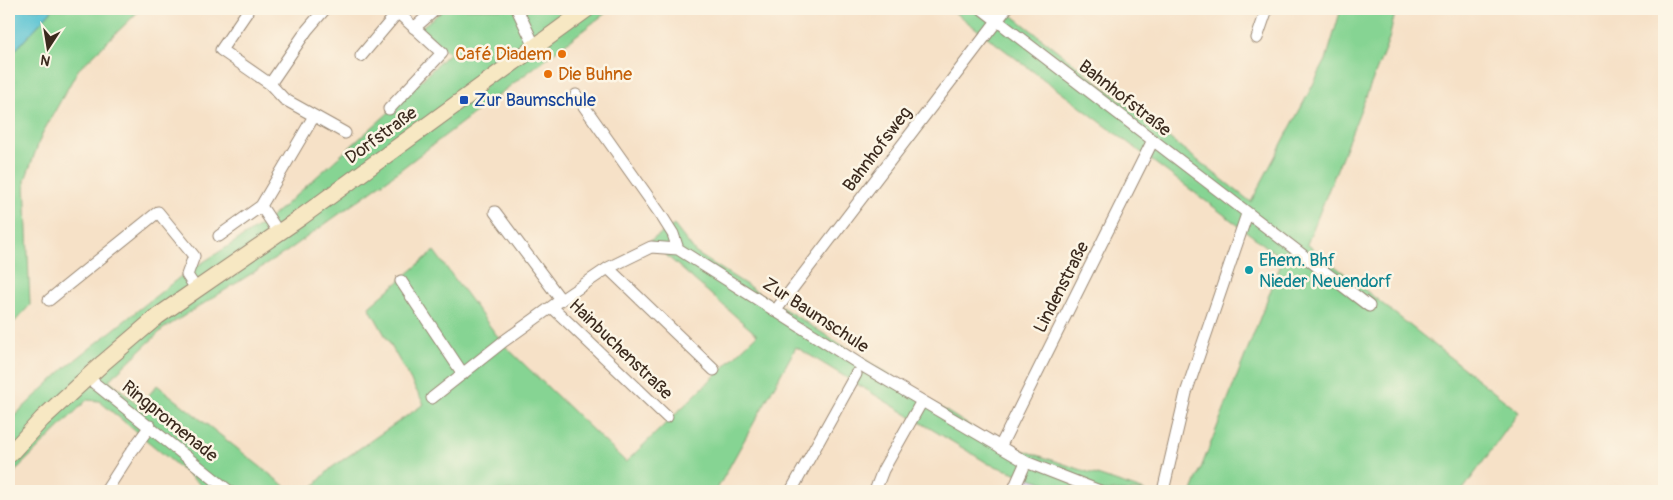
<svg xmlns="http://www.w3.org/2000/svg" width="1673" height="500" viewBox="0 0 1673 500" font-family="Pangolin,sans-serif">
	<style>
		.built { fill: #e3d3f2 }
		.green { fill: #86d493; stroke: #607f58 }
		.water { fill: #58c3d3; stroke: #4a7678 }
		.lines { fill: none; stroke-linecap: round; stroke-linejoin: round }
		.minor-casing { stroke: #988672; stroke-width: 13 }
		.secondary-casing { stroke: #988672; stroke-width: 18 }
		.minor { stroke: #fff; stroke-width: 11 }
		.secondary { stroke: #f7e8c3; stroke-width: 16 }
		.food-dot { fill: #e8710a; stroke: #fcf5e5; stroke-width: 2 }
		.transit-dot { fill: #1a4fb4; stroke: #fcf5e5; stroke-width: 2 }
		.culture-dot { fill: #0f9aa8; stroke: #fcf5e5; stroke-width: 2 }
		.labels { text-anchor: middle; stroke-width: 5; stroke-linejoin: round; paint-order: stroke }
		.food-label { font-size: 18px; fill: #c56008; stroke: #fcf5e5; text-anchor: end }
		.street-label { font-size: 18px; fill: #3b2a1e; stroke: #fcf5e5 }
		.transit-label { font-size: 18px; fill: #164399; stroke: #fcf5e5; text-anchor: start }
		.culture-label { font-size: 18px; fill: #0d838f; stroke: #fcf5e5; text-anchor: start }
	</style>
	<rect width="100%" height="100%" fill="#fcf5e5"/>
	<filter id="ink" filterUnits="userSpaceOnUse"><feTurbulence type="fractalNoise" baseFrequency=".02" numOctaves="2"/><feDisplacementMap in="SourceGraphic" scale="10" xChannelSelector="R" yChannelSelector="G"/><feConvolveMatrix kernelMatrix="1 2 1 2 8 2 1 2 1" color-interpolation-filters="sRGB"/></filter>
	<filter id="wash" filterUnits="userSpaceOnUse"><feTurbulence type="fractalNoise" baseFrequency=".0096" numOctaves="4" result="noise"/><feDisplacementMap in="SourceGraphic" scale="20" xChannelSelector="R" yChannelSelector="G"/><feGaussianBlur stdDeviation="1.12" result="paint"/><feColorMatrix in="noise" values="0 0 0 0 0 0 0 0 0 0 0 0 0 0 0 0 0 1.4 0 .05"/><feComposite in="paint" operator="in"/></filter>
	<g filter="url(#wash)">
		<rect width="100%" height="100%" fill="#f6e1c7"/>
		<path class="built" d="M1021,475L1068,491H1014Z"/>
		<path class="green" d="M53,9H141L78,70L42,134L25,180L30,305L9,328V57Z
			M445,9H611L388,179L286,252L163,329L109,380L140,406L157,385L291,491H208L99,401L87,400L17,469L9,483L10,420L65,368L180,277L266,222L387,114L449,53L420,28Z
			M950,9H1004L1251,202L1326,60L1341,9H1396L1389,39L1307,244L1519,412L1462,491H1192L1283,259Z
			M674,225L696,253L992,440L1145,491H1068L989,464L796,347L716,491H309L331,468L424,404L369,307L434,251L504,345L626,462L757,335L650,241Z"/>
		<path class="water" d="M9,9H53L9,57Z"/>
	</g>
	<g filter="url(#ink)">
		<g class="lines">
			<defs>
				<path id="minor" d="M517,9L535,47
					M982,9L1369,306
					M247,12L221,50L270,84L284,99L345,133
					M414,28L436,9
					M1257,38L1267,9
					M361,56L399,11
					M270,84L307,30L325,9
					M576,95L661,215L673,234L678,249L861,365L1026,462L1100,491
					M389,109L442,53L394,9
					M495,212L561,300
					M279,233L261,206L314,116
					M219,236L261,206
					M608,268L714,370
					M401,281L463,374
					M49,300L158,212L194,256L187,275L197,290
					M552,307L667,417
					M776,310L1006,9
					M88,378L229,491
					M432,398L504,341L561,300L608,268L651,247L678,249
					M1000,447L1152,142
					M106,491L129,455L150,426
					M791,491L856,374
					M875,491L883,470L922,401
					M1013,491L1026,462
					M1163,491L1186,393L1247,214"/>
				<path id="secondary" d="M9,455L42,419L103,363L158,316L300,218L587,9"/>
			</defs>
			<use href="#minor" class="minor-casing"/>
			<use href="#secondary" class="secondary-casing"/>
			<use href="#minor" class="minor"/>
			<use href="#secondary" class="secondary"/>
		</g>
	</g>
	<g class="food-dot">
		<circle cx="562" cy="54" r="5"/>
		<circle cx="548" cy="74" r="5"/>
	</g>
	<rect class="transit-dot" x="459" y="95" width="10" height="10" rx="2.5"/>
	<circle class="culture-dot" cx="1249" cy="270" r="5"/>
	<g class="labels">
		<g class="food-label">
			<text x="552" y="60">Café Diadem</text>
			<text x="558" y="80" text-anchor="start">Die Buhne</text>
		</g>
		<g class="street-label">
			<text transform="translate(1125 98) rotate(38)" y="6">Bahnhofstraße</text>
			<text transform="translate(381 135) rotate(-36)" y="6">Dorfstraße</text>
			<text transform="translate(877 149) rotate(-53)" y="6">Bahnhofsweg</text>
			<text transform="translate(1061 287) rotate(-63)" y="6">Lindenstraße</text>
			<text transform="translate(816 315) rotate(33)" y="6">Zur Baumschule</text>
			<text transform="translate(621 349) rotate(44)" y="6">Hainbuchenstraße</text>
			<text transform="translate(170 421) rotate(39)" y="6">Ringpromenade</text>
		</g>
		<g class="transit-label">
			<text x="474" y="106">Zur Baumschule</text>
		</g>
		<g class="culture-label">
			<text x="1259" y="266">Ehem. Bhf<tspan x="1259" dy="21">Nieder Neuendorf</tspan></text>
		</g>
	</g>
	<rect width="1673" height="500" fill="none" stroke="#fcf5e5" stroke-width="30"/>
	<g transform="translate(48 48) rotate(192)" stroke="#fcf5e5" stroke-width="4" paint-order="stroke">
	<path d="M0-4L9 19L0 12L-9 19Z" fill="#3b2a1e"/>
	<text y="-8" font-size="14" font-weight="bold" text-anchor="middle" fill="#3b2a1e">N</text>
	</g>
</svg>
